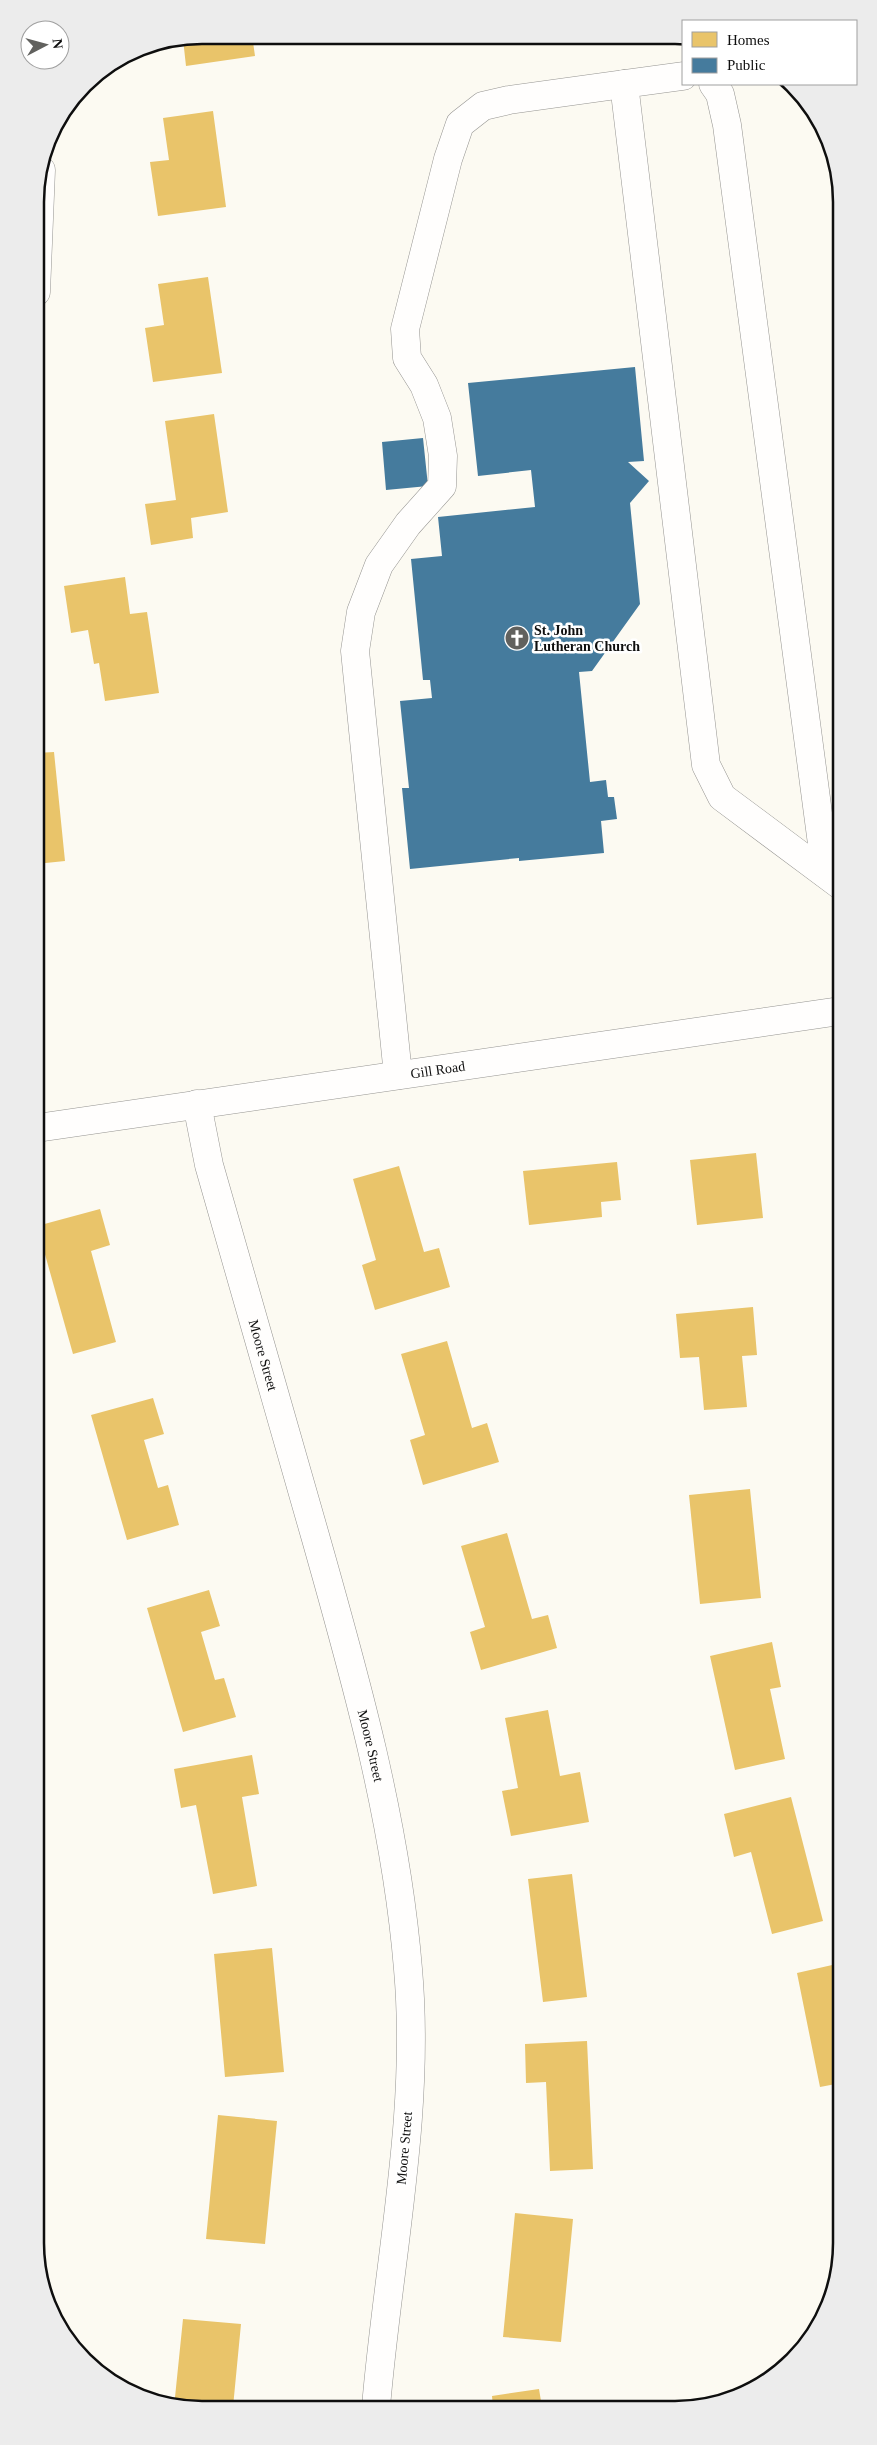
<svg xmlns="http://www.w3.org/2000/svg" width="877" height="2445" viewBox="0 0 877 2445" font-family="Georgia,serif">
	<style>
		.homes { fill: #e9c46a }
		.public { fill: #457b9d }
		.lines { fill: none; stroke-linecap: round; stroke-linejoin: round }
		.minor-casing { stroke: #959491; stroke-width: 29 }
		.minor { stroke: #fffefd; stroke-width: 28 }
		.labels { text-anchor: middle; stroke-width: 5; stroke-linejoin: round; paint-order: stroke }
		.poi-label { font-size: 14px; font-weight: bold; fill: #0e0e0e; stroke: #fff; text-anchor: start }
		.street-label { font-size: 14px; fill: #0e0e0e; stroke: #fff }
		.rim { fill: none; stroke: #0e0e0e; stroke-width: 2.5 }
	</style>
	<rect width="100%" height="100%" fill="#fcfaf2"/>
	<path class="homes" d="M202,35H252L255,56L186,66L183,39Z
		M213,111L226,207L158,216L150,162L169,160L163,118Z
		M208,277L222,373L153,382L145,328L164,325L158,284Z
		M214,414L228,512L191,518L193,538L151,545L145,504L176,500L165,421Z
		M125,577L130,614L147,612L159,693L105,701L99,663L94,664L88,630L71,633L64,586Z
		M54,752L65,861L36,864V753Z
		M756,1153L763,1218L697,1225L690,1160Z
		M617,1162L621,1200L601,1202L602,1217L529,1225L523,1171Z
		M399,1166L424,1252L439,1248L450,1287L375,1310L362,1265L376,1260L353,1179Z
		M100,1209L110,1245L91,1251L116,1342L73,1354L37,1226Z
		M753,1307L757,1355L742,1356L747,1407L704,1410L699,1357L680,1358L676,1314Z
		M447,1341L472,1428L487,1423L499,1462L423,1485L410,1440L425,1435L401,1354Z
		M153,1398L164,1434L144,1440L158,1488L168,1485L179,1525L127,1540L91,1415Z
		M750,1489L761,1598L700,1604L689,1495Z
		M507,1533L532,1619L548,1615L557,1648L481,1670L470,1632L485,1627L461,1546Z
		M209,1590L220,1626L201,1632L215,1680L224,1678L236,1717L183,1732L147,1608Z
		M772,1642L781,1687L770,1689L785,1759L735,1770L710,1656Z
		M548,1710L560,1776L580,1772L589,1822L511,1836L502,1791L518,1788L505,1718Z
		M252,1755L259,1794L242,1797L257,1886L213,1894L196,1805L181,1808L174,1769Z
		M791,1797L823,1921L772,1934L751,1852L734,1857L724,1814Z
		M572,1874L587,1997L543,2002L528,1879Z
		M272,1948L284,2072L225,2077L214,1954Z
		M841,1963V2083L820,2087L797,1973Z
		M587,2041L593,2169L550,2171L546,2082L526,2083L525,2044Z
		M218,2115L277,2121L265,2244L206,2239Z
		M841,2123L842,2207H840L832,2124Z
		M515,2213L573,2219L561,2342L503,2337Z
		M183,2319L241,2324L233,2407H174Z
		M539,2389L542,2407H493L492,2396Z"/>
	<path class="public" d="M635,367L644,461L628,462L649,481L630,503L640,604L592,671L579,672L590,782L606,780L608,797H614L617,819L601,821L604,853L519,861V858L410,869L402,788H409L400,701L432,698L430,680H423L411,559L442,556L438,517L535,507L531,470L478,476L468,383Z
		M423,438L428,486L386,490L382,442Z"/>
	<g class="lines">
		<defs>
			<g id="minor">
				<path d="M683,76L624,84L706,765L722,797L840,885"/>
				<path d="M713,84L720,94L727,125L826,874"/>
				<path d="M36,292L41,170"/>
				<path d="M398,1075L355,651L361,612L379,565L408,524L442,486L443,456L437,418L424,385L407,358L405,329L448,159L460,124L483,106L509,100L624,84"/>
				<path id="s1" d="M197,1104L209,1165C245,1290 280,1414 316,1539C356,1680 396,1822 408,1969C421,2115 388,2262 376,2407"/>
				<path id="s2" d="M37,1128L840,1011"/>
			</g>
		</defs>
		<use href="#minor" class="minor-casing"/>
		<use href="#minor" class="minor"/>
	</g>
	<defs>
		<symbol id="church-disc" viewBox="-11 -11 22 22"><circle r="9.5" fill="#61615e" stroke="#fff"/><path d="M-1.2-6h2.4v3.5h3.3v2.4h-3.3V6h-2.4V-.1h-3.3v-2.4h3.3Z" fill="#fff"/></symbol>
	</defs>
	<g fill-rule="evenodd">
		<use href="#church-disc" x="503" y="624" width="28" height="28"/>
	</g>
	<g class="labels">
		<g class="poi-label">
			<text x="534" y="635">St. John<tspan x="534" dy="16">Lutheran Church</tspan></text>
		</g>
		<g class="street-label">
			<text dy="5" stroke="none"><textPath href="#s2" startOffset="405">Gill Road</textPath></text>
			<text dy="5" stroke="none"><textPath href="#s1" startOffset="260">Moore Street</textPath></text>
			<text dy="5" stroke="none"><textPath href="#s1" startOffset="665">Moore Street</textPath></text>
			<text transform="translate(404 2148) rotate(-85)" y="5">Moore Street</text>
		</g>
	</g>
	<path d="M0 0H877V2445H0ZM202 44H675A158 158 0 0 1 833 202V2243A158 158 0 0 1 675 2401H202A158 158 0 0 1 44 2243V202A158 158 0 0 1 202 44Z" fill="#ececec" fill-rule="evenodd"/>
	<path class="rim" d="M202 44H675A158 158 0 0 1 833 202V2243A158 158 0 0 1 675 2401H202A158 158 0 0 1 44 2243V202A158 158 0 0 1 202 44Z"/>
	<rect x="682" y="20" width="175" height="65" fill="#ffffff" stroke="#9f9f9f"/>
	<rect x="692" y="32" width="25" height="15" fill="#e9c46a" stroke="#9f9f9f"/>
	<text x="727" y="45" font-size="15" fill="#0e0e0e">Homes</text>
	<rect x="692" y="58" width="25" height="15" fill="#457b9d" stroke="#9f9f9f"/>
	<text x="727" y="70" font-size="15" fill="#0e0e0e">Public</text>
	<g transform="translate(45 45) rotate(84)"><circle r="24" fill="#ffffff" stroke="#9f9f9f"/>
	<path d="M0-4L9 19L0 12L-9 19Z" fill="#61615e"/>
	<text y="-8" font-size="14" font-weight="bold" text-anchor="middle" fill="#0e0e0e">N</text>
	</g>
</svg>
